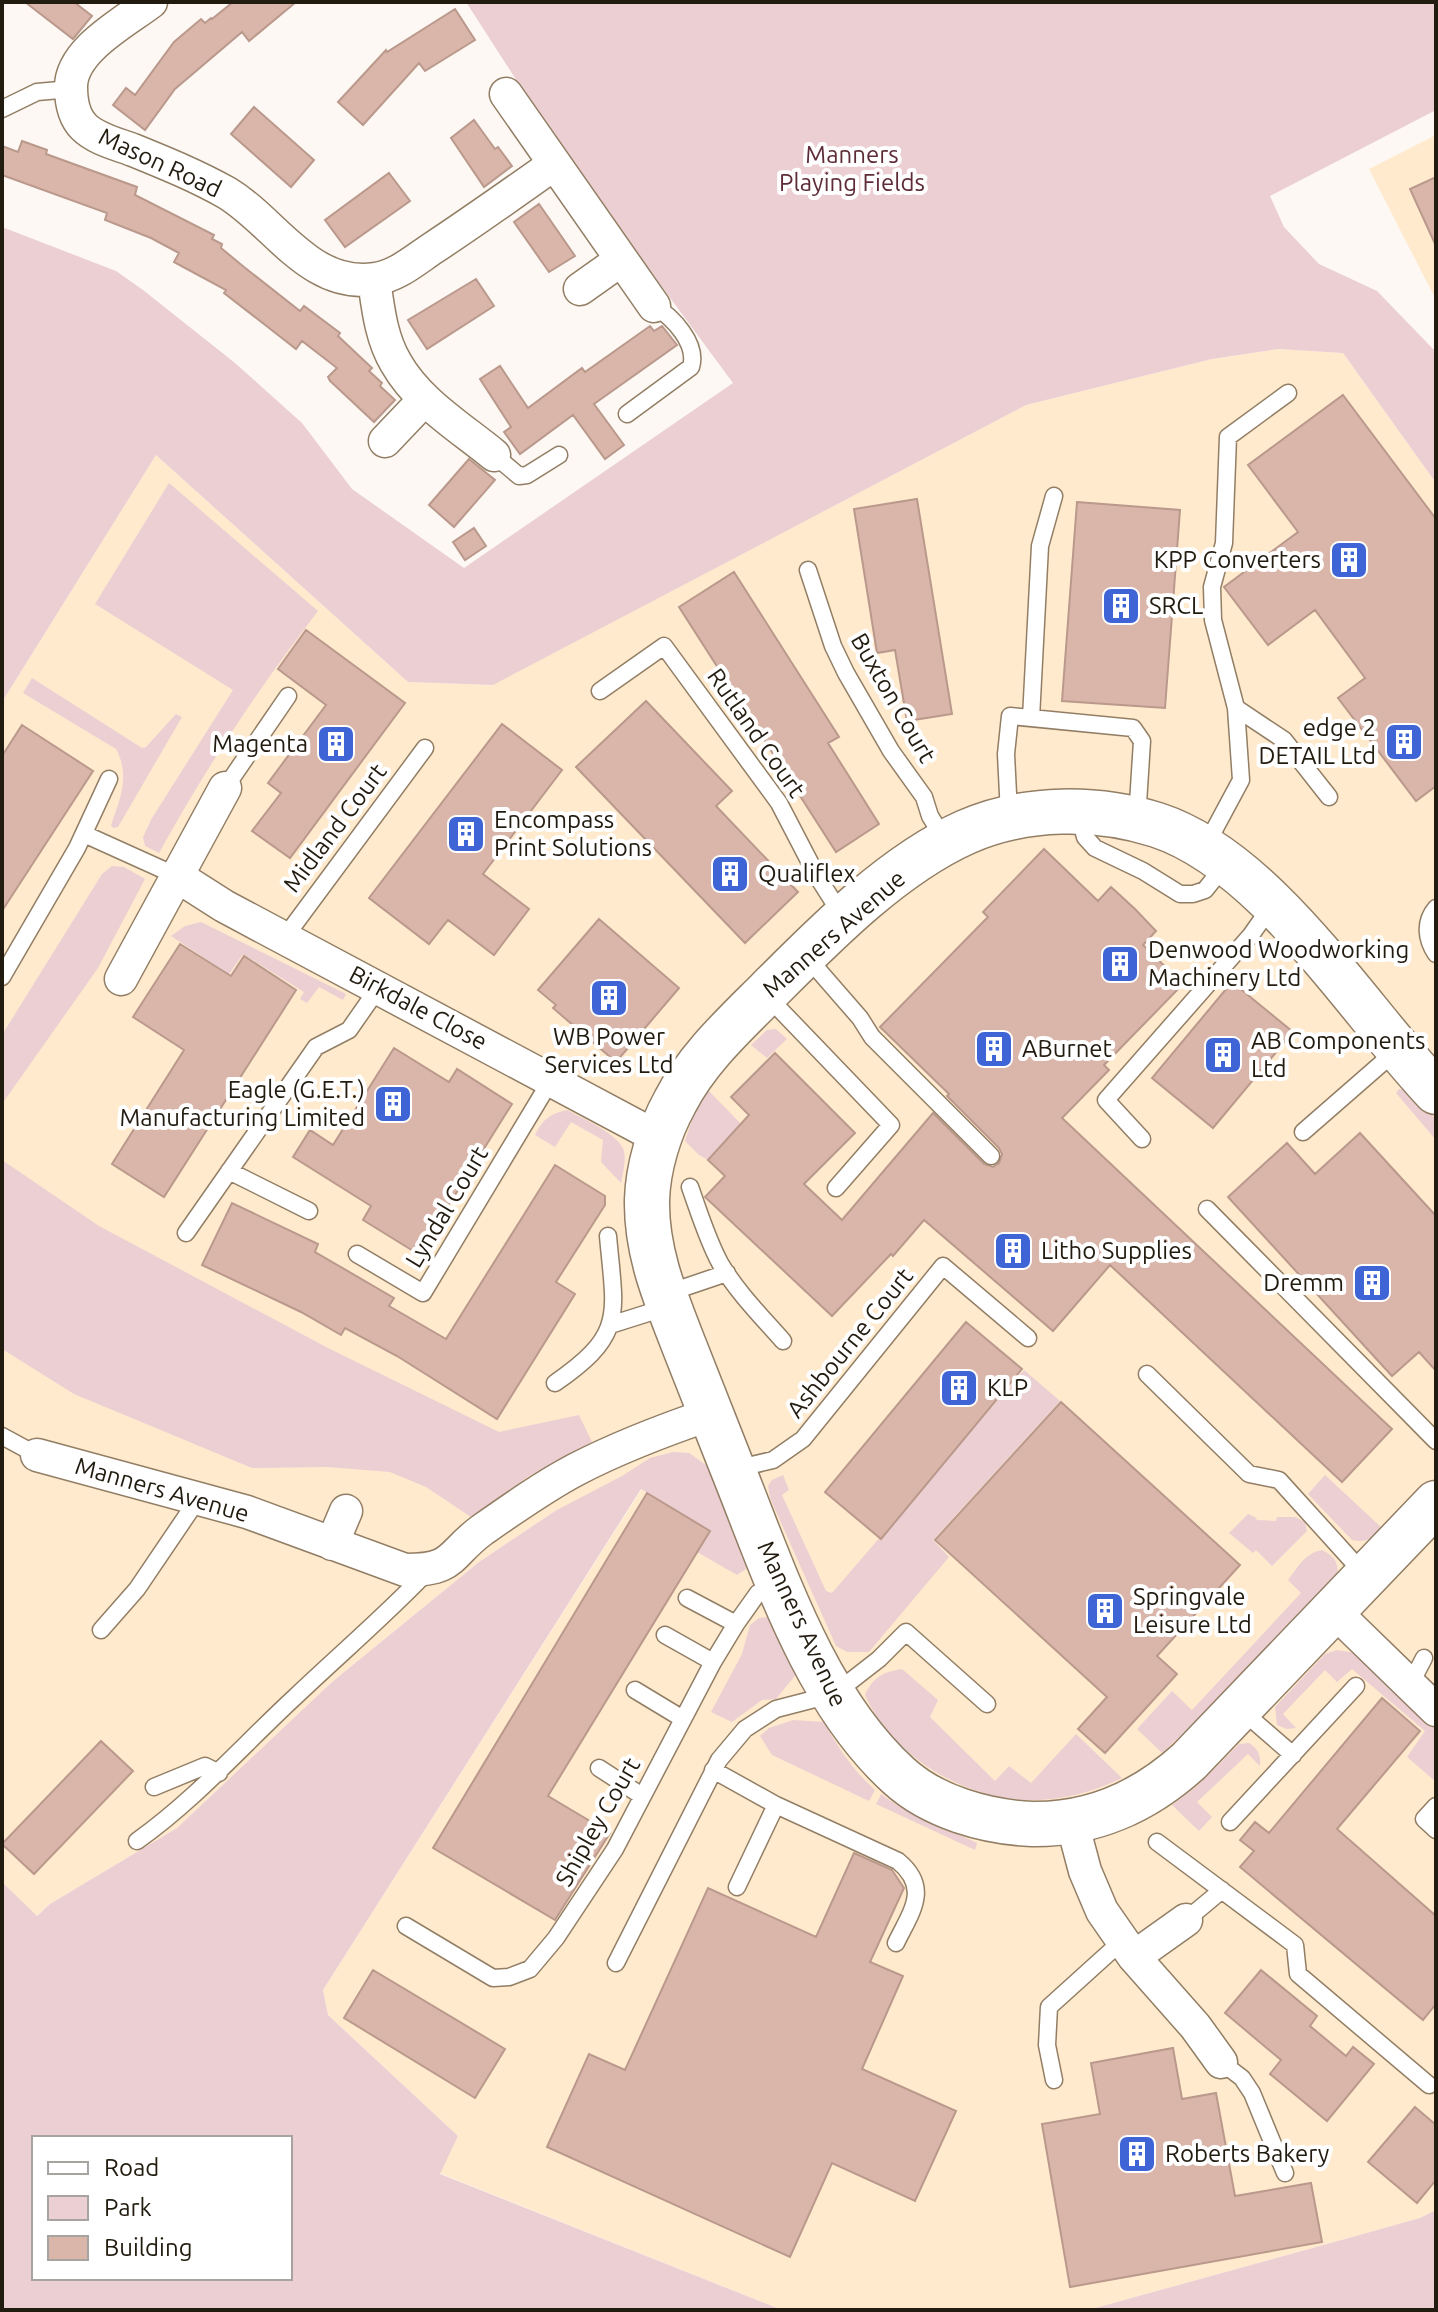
<svg xmlns="http://www.w3.org/2000/svg" width="1438" height="2312" viewBox="0 0 1438 2312" font-family="Ubuntu,sans-serif">
	<style>
		.built { fill: #ffeace }
		.green { fill: #ebcfd3; fill-rule: evenodd }
		.building { fill: #d9b6a9; stroke: #ba998c; stroke-width: 2 }
		.lines { fill: none; stroke-linecap: round; stroke-linejoin: round }
		.lane-casing { stroke: #927e64; stroke-width: 19 }
		.street-casing { stroke: #927e64; stroke-width: 35 }
		.secondary-casing { stroke: #927e64; stroke-width: 47 }
		.lane { stroke: #fff; stroke-width: 16 }
		.street { stroke: #fff; stroke-width: 32 }
		.secondary { stroke: #fff; stroke-width: 44 }
		.labels { text-anchor: middle; stroke-width: 8; stroke-linejoin: round; paint-order: stroke }
		.park-label { font-size: 24px; fill: #5e2c37; stroke: #fff }
		.street-label { font-size: 24px; fill: #221b10; stroke: #fff }
		.poi-label { font-size: 24px; fill: #221b10; stroke: #fff; text-anchor: start }
	</style>
	<rect width="100%" height="100%" fill="#fdf8f3"/>
	<path class="built" d="M1436,135V300L1369,169Z
		M1278,349L1343,353L1436,483V2210L1420,2218L1345,2239L1088,2310H782L439,2173L458,2136L328,2015L323,1990L641,1490L555,1511L479,1562L332,1682L177,1828L50,1904L36,1916L2,1882V702L156,455L408,682L492,685L1026,405L1212,359Z"/>
	<path class="green" d="M466,2H1436V110L1270,196L1284,227L1319,264L1377,291L1436,352V483L1343,353L1278,349L1212,359L1026,405L493,685L408,682L156,455L2,702V227L116,271L143,290L235,363L302,423L352,489L464,568L733,383L566,157Z
		M169,483L318,611C258,689 207,766 159,853L145,846L143,837L152,818L233,690L95,604Z
		M32,678L142,748L146,747L176,714L182,717L118,827L113,828L111,825C121,797 130,775 116,749L23,693Z
		M112,866L124,867L145,879L98,968L2,1104V1035L102,874Z
		M201,922L346,994L343,1000L319,987L307,1003L300,999L304,992L243,954L229,974L171,936L185,926Z
		M776,1029L787,1039L767,1058L751,1045L767,1030Z
		M1399,1089L1406,1090L1436,1119V1140L1396,1093Z
		M708,1090L741,1124L708,1160L699,1155L685,1141L694,1113Z
		M567,1110C582,1118 620,1135 624,1151C626,1161 623,1173 621,1183L601,1162L603,1140L571,1122L555,1147L535,1135C543,1119 550,1114 567,1110Z
		M2,1160L99,1226L328,1348L499,1432L579,1415L592,1442L529,1476L471,1517L426,1487L390,1472L327,1467L252,1468L74,1394L2,1349Z
		M1024,1370L1060,1401L933,1540L949,1557L869,1652H847L836,1646L770,1498L768,1486L772,1480L783,1475L789,1490L782,1495L826,1591L832,1593Z
		M673,1452L689,1453L706,1465L749,1562L746,1569L737,1575L697,1552L709,1530L641,1489L323,1990L328,2015L458,2136L440,2174L782,2310H2V1882L37,1916L50,1904L177,1828L332,1682L479,1562L555,1511L622,1476L650,1458ZM34,2138H290V2278H34Z
		M1325,1475L1382,1528C1372,1539 1366,1543 1352,1540L1308,1494Z
		M1248,1514L1255,1517L1257,1520L1276,1521L1277,1517H1295L1305,1522L1307,1531L1272,1566L1256,1550L1253,1553L1229,1533Z
		M1322,1550C1334,1556 1338,1561 1338,1575L1203,1715L1162,1753L1137,1729L1172,1691L1192,1710L1301,1593L1288,1580C1298,1567 1305,1553 1322,1550Z
		M767,1617L774,1623L798,1672L776,1699L762,1700L732,1722L711,1712L742,1654L750,1625L759,1618Z
		M1337,1650L1355,1653L1436,1730L1435,1781L1407,1757L1425,1731L1352,1669L1337,1682L1325,1670L1283,1714L1296,1728L1287,1729L1277,1725L1275,1707L1325,1654Z
		M902,1669L938,1700L930,1717L995,1781L1009,1766L1031,1783L1076,1734L1122,1778C1099,1789 1077,1796 1052,1799C979,1808 894,1762 865,1695C873,1677 883,1672 902,1669Z
		M793,1720L824,1722C838,1748 853,1770 875,1790L869,1801L772,1755L760,1736L769,1728Z
		M1249,1743C1258,1749 1261,1755 1260,1766L1248,1754L1197,1802L1212,1817L1199,1831L1172,1805L1196,1787L1239,1744Z
		M881,1794L898,1806L977,1843L975,1850L876,1804Z
		M1436,2210V2310H1088L1345,2239L1420,2218Z"/>
	<path class="building" d="M25,2H74L92,16L73,39Z
		M233,2H296L249,41L242,32L175,89L145,130L113,105L126,88L135,95L174,42L201,19L205,23L211,18L212,19Z
		M455,9L475,40L425,71L419,63L363,125L338,102L386,50L387,52Z
		M254,107L314,160L291,187L231,134Z
		M474,120L495,149L498,147L512,166L484,187L451,138Z
		M22,141L47,150L46,154L137,187L135,195L214,235L212,239L222,244L221,248L244,267L300,311L304,306L340,333L338,336L372,368L369,371L382,383L380,386L395,400L374,422L330,381L328,377L337,368L302,341L296,349L224,293L226,290L174,262L179,253L151,238L105,220L107,213L2,175V146L18,152Z
		M389,173L410,201L345,247L325,220Z
		M1436,177V246L1410,189Z
		M539,204L575,256L549,272L514,222Z
		M476,279L494,306L427,349L408,320Z
		M650,326L654,331L662,326L677,345L594,404L624,445L605,459L573,415L520,454L504,432L511,427L480,379L500,366L528,408L582,368L585,372Z
		M1343,395L1436,519V786L1416,801L1338,698L1365,678L1315,610L1268,645L1224,587L1298,532L1248,465Z
		M469,459L495,480L454,527L429,505Z
		M917,499L952,714L907,721L895,650L877,653L854,509Z
		M1077,502L1180,510L1165,708L1062,701Z
		M474,528L486,546L465,560L453,542Z
		M734,572L839,737L828,743L879,824L836,852L679,607Z
		M306,630L405,703L290,858L252,831L281,793L268,783L326,705L278,669Z
		M646,701L732,791L716,806L798,892L745,943L576,767Z
		M502,724L562,770L483,874L529,909L494,955L448,920L429,944L369,898Z
		M22,725L93,771L2,911V756Z
		M1044,849L1098,901L1111,887L1135,909L1156,931L1143,945L1183,984L1104,1065L1109,1070L1062,1118L1392,1429L1342,1482L1110,1265L1053,1331L924,1220L893,1256L891,1254L832,1316L705,1197L725,1176L708,1160L749,1115L731,1097L775,1053L855,1133L804,1184L842,1220L933,1113L984,1164L993,1167L999,1163L1002,1154L999,1148L947,1096L949,1094L880,1027L988,917L983,912Z
		M599,919L679,988L616,1062L553,1008L556,1005L538,990Z
		M180,944L231,976L244,956L296,990L164,1197L112,1164L184,1050L133,1017Z
		M1232,982L1293,1032L1213,1128L1152,1078Z
		M394,1048L449,1082L457,1069L512,1104L418,1254L363,1220L371,1206L293,1157L310,1130L333,1145Z
		M1360,1133L1436,1216V1371L1419,1352L1392,1376L1228,1197L1287,1143L1315,1174Z
		M555,1165L605,1196V1205L556,1282L575,1294L497,1419L397,1356L345,1328L341,1335L301,1312L202,1265L232,1203L318,1244L315,1252L394,1298L389,1306L446,1339Z
		M966,1322L1022,1369L881,1539L825,1492Z
		M1061,1402L1240,1565L1157,1656L1177,1674L1105,1753L1078,1729L1107,1697L935,1540Z
		M647,1493L710,1531L548,1796L610,1833L555,1920L433,1848Z
		M1382,1698L1420,1731L1337,1829L1436,1916V2004L1423,2020L1240,1867L1254,1851L1240,1840L1255,1822L1269,1833Z
		M101,1741L133,1771L34,1874L2,1844Z
		M854,1853L892,1870L904,1888L870,1962L903,1976L862,2069L956,2111L915,2201L832,2163L790,2257L547,2147L589,2054L625,2070L708,1888L816,1937Z
		M373,1970L505,2049L475,2098L344,2018Z
		M1261,1970L1317,2016L1310,2026L1346,2056L1353,2047L1374,2064L1327,2121L1270,2074L1281,2060L1225,2013Z
		M1173,2048L1182,2099L1216,2093L1235,2196L1311,2183L1322,2242L1070,2287L1042,2124L1100,2114L1091,2063Z
		M1415,2107L1436,2125V2180L1417,2203L1368,2162Z"/>
	<g class="lines">
		<defs>
			<path id="lane" d="M2,109L37,92L71,89
				M627,414L691,367C698,344 673,317 654,306
				M494,455L519,476L527,475L559,455
				M808,570L833,646L846,673L891,751L924,797L930,816L946,842
				M600,691L664,646L779,803L817,876L843,917
				M1236,708L1284,740L1329,797
				M1031,718L1040,546L1054,496
				M225,788L288,696
				M1009,814L1006,754L1010,716L1133,728L1142,741L1137,819
				M1079,815L1085,837L1095,848L1143,871L1180,894H1193L1205,890L1225,865
				M84,834L177,876
				M1205,847L1241,780L1236,708L1213,620L1212,587L1224,543L1228,437L1288,393
				M1436,908C1424,922 1426,939 1436,954
				M285,937L425,748
				M806,956L860,1018L872,1037L991,1156
				M2,977L77,848L109,779
				M767,996L891,1125L836,1188
				M1303,1132L1397,1050
				M1142,1139L1106,1100L1251,935L1272,905
				M229,1171L309,1211
				M690,1187C699,1212 707,1239 720,1263C737,1292 761,1316 783,1341
				M1207,1209L1436,1441
				M186,1233L316,1047L349,1030L379,987
				M357,1254L423,1293L551,1080
				M668,1293L727,1273
				M610,1325L667,1307
				M1147,1374L1249,1474L1279,1480L1365,1575
				M555,1383C626,1334 615,1315 608,1236
				M2,1436L37,1455
				M735,1469L773,1460L803,1439L943,1266L1028,1338
				M687,1598L736,1624
				M101,1630L137,1589L198,1499
				M665,1635L713,1662
				M1410,1685L1424,1658
				M635,1690L683,1719
				M1240,1709L1293,1755
				M599,1768L642,1796
				M713,1770L776,1805L898,1861C931,1888 911,1912 896,1943
				M154,1787L205,1766L219,1773
				M1436,1806L1424,1819L1436,1830
				M1230,1822L1356,1686
				M137,1841C196,1799 242,1746 295,1697C339,1655 385,1616 428,1571
				M1157,1842L1295,1945L1298,1974L1429,2085
				M737,1887L776,1805
				M1186,1920L1222,1890
				M406,1926L493,1978L509,1977L530,1969L556,1938L615,1849L713,1662L736,1624L758,1593L778,1582
				M616,1963L719,1760L745,1729L776,1709L834,1694L879,1659L906,1632L987,1704
				M1221,2062L1242,2078L1252,2093L1285,2173
				M1054,2080L1047,2045L1049,2007L1122,1941"/>
			<path id="street" d="M151,2C125,22 71,50 71,87C71,101 74,117 84,127C96,139 117,144 133,150C165,163 197,176 227,193C275,222 310,289 375,279C397,276 415,260 433,248C474,221 513,193 553,165
				M506,94L654,306
				M374,280C378,308 381,338 396,363C418,402 460,427 494,455
				M580,289L621,260
				M385,441L424,400
				M177,876L224,906L659,1138
				M121,979L225,788
				M37,1455L247,1512L405,1570C456,1570 448,1555 482,1530C512,1509 543,1487 575,1470C619,1447 664,1430 711,1414
				M332,1544L346,1511
				M1333,1610L1436,1710
				M1072,1822L1085,1871L1102,1911L1134,1957L1195,2026L1221,2062
				M1134,1957L1186,1920"/>
			<path id="secondary" d="M1436,1092C1358,1010 1267,861 1157,825C1097,806 1025,806 966,832C892,865 824,935 767,992C733,1026 697,1059 675,1102C659,1131 648,1167 647,1200C646,1253 666,1299 685,1348C700,1386 715,1424 730,1462C773,1568 813,1698 899,1776C933,1807 986,1822 1032,1824C1092,1825 1145,1801 1189,1761L1436,1503"/>
		</defs>
		<use href="#lane" class="lane-casing"/>
		<use href="#street" class="street-casing"/>
		<use href="#secondary" class="secondary-casing"/>
		<use href="#lane" class="lane"/>
		<use href="#street" class="street"/>
		<use href="#secondary" class="secondary"/>
	</g>
	<defs>
		<symbol id="building-square" viewBox="-11 -11 22 22"><rect x="-9" y="-9" width="18" height="18" rx="4" fill="#3e64d5" stroke="#fff"/><path d="M-4-6H4V6H1V3H-1V6H-4ZM-2.5-4.3h1.7v1.8h-1.7ZM.8-4.3h1.7v1.8H.8ZM-2.5-1h1.7V.8h-1.7ZM.8-1h1.7V.8H.8Z" fill="#fff"/></symbol>
	</defs>
	<g fill-rule="evenodd">
		<use href="#building-square" x="1327" y="538" width="44" height="44"/>
		<use href="#building-square" x="1099" y="584" width="44" height="44"/>
		<use href="#building-square" x="1382" y="720" width="44" height="44"/>
		<use href="#building-square" x="314" y="722" width="44" height="44"/>
		<use href="#building-square" x="444" y="812" width="44" height="44"/>
		<use href="#building-square" x="708" y="852" width="44" height="44"/>
		<use href="#building-square" x="1098" y="942" width="44" height="44"/>
		<use href="#building-square" x="587" y="976" width="44" height="44"/>
		<use href="#building-square" x="972" y="1027" width="44" height="44"/>
		<use href="#building-square" x="1201" y="1033" width="44" height="44"/>
		<use href="#building-square" x="371" y="1082" width="44" height="44"/>
		<use href="#building-square" x="991" y="1229" width="44" height="44"/>
		<use href="#building-square" x="1350" y="1261" width="44" height="44"/>
		<use href="#building-square" x="937" y="1366" width="44" height="44"/>
		<use href="#building-square" x="1083" y="1589" width="44" height="44"/>
		<use href="#building-square" x="1115" y="2132" width="44" height="44"/>
	</g>
	<g class="labels">
		<g class="park-label">
			<text x="852" y="163">Manners<tspan x="852" dy="28">Playing Fields</tspan></text>
		</g>
		<g class="street-label">
			<text transform="translate(160 163) rotate(25)" y="8">Mason Road</text>
			<text transform="translate(893 698) rotate(60)" y="8">Buxton Court</text>
			<text transform="translate(756 733) rotate(55)" y="8">Rutland Court</text>
			<text transform="translate(335 828) rotate(-53)" y="8">Midland Court</text>
			<text transform="translate(834 934) rotate(-41)" y="8">Manners Avenue</text>
			<text transform="translate(418 1008) rotate(28)" y="8">Birkdale Close</text>
			<text transform="translate(447 1207) rotate(-59)" y="8">Lyndal Court</text>
			<text transform="translate(850 1343) rotate(-51)" y="8">Ashbourne Court</text>
			<text transform="translate(162 1490) rotate(16)" y="8">Manners Avenue</text>
			<text transform="translate(802 1624) rotate(65)" y="8">Manners Avenue</text>
			<text transform="translate(598 1822) rotate(-60)" y="8">Shipley Court</text>
		</g>
		<g class="poi-label">
			<text x="1321" y="568" text-anchor="end">KPP Converters</text>
			<text x="1149" y="614">SRCL</text>
			<text x="1376" y="736" text-anchor="end">edge 2<tspan x="1376" dy="28">DETAIL Ltd</tspan></text>
			<text x="308" y="752" text-anchor="end">Magenta</text>
			<text x="494" y="828">Encompass<tspan x="494" dy="28">Print Solutions</tspan></text>
			<text x="758" y="882">Qualiflex</text>
			<text x="1148" y="958">Denwood Woodworking<tspan x="1148" dy="28">Machinery Ltd</tspan></text>
			<text x="609" y="1045" text-anchor="middle">WB Power<tspan x="609" dy="28">Services Ltd</tspan></text>
			<text x="1251" y="1049">AB Components<tspan x="1251" dy="28">Ltd</tspan></text>
			<text x="1022" y="1057">ABurnet</text>
			<text x="365" y="1098" text-anchor="end">Eagle (G.E.T.)<tspan x="365" dy="28">Manufacturing Limited</tspan></text>
			<text x="1041" y="1259">Litho Supplies</text>
			<text x="1344" y="1291" text-anchor="end">Dremm</text>
			<text x="987" y="1396">KLP</text>
			<text x="1133" y="1605">Springvale<tspan x="1133" dy="28">Leisure Ltd</tspan></text>
			<text x="1165" y="2162">Roberts Bakery</text>
		</g>
	</g>
	<rect width="1438" height="2312" fill="none" stroke="#221b10" stroke-width="8"/>
	<rect x="32" y="2136" width="260" height="144" fill="#ffffff" stroke="#a7a49f" stroke-width="2"/>
	<rect x="48" y="2162" width="40" height="12" fill="#ffffff" stroke="#a7a49f" stroke-width="2"/>
	<text x="104" y="2176" font-size="24" fill="#221b10">Road</text>
	<rect x="48" y="2196" width="40" height="24" fill="#ebcfd3" stroke="#a7a49f" stroke-width="2"/>
	<text x="104" y="2216" font-size="24" fill="#221b10">Park</text>
	<rect x="48" y="2236" width="40" height="24" fill="#d9b6a9" stroke="#a7a49f" stroke-width="2"/>
	<text x="104" y="2256" font-size="24" fill="#221b10">Building</text>
</svg>
